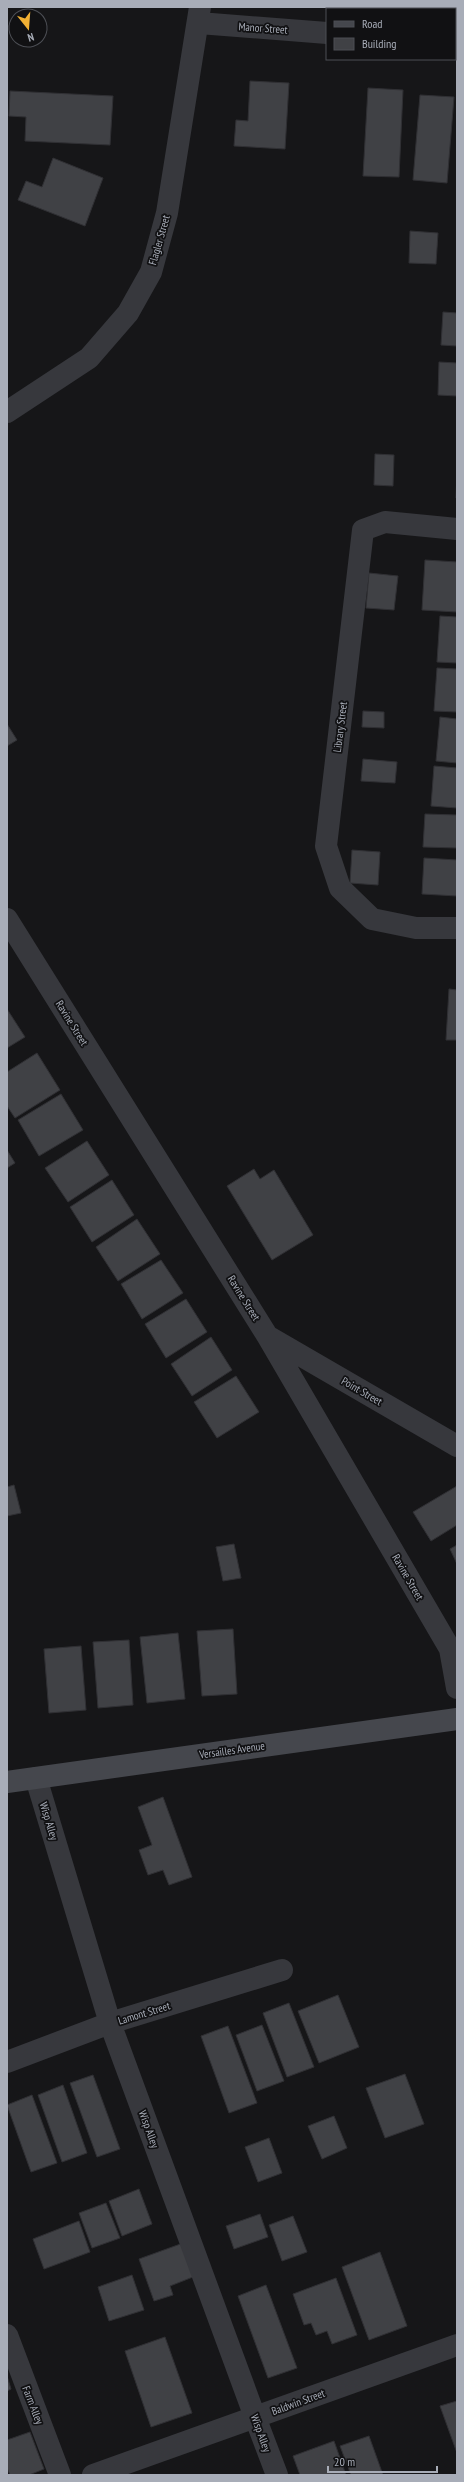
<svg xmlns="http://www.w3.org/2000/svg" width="464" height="2482" viewBox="0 0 464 2482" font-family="'PT Sans Narrow',sans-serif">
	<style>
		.building { fill: #404145; stroke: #303034 }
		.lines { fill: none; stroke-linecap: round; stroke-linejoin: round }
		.lane { stroke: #37383d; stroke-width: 22 }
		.street { stroke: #37383d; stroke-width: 22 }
		.secondary { stroke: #45474d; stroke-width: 22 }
		.labels { text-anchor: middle; stroke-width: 3.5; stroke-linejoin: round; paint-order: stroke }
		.street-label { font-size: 11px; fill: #a8adb8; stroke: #111113 }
	</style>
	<rect width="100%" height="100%" fill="#161618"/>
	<path class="building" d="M250,81L289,83L285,149L234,146L236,120L248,121Z
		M368,88L403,90L399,177L363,176Z
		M10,91L113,96L110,145L25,141L26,117L9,116Z
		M420,95L454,97L447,183L413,180Z
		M53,158L103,178L85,226L18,200L26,181L42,187Z
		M410,231L438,233L436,264L409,263Z
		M443,312L457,313V346L441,345Z
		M439,362L457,363V396L438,395Z
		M375,454L394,455L393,486L374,485Z
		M457,473V498H456Z
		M425,560L457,562V612L422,610Z
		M369,573L398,576L394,610L366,608Z
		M440,616L457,617V663L437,662Z
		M437,668L457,669V712L434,711Z
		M363,711L384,712V728L362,727Z
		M440,717L457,719V763L436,761Z
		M7,724L17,740L7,746Z
		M363,759L397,762L395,783L361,781Z
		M434,766L457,768V808L431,806Z
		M425,814L457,815V848L423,847Z
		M352,850L380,852L378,885L350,883Z
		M424,858L457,860V896L422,894Z
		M449,989L457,990V1040H446Z
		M7,1009L25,1037L7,1048Z
		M37,1053L60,1090L15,1118L7,1106V1072Z
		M61,1094L83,1130L39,1156L18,1120Z
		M87,1141L109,1175L68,1202L45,1168Z
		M7,1150L15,1163L7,1168Z
		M254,1169L260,1179L274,1170L313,1235L272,1260L227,1186Z
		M112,1180L134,1215L92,1242L70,1207Z
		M137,1219L160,1254L118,1281L96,1247Z
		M161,1260L183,1293L142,1319L121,1284Z
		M186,1299L207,1332L166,1358L145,1324Z
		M211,1337L232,1370L192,1396L171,1364Z
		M236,1376L259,1412L217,1438L194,1402Z
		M14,1485L21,1513L7,1516V1487Z
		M457,1486V1525L431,1541L413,1512Z
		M234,1544L241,1578L223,1581L216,1547Z
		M457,1545V1564L450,1549Z
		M233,1629L237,1694L202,1696L197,1631Z
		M178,1633L185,1699L147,1703L140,1637Z
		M129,1640L133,1705L98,1708L93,1642Z
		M81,1646L86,1710L49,1713L44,1649Z
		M163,1797L192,1877L169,1885L163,1870L148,1875L139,1850L152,1845L138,1807Z
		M338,1995L359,2047L319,2063L298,2011Z
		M289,2003L314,2067L287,2077L263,2013Z
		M262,2025L284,2081L257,2091L236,2035Z
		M228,2026L257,2103L229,2113L201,2036Z
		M405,2074L424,2124L385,2138L366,2088Z
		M93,2075L120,2149L97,2157L70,2083Z
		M63,2085L87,2153L62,2162L38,2095Z
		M32,2095L57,2163L31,2172L7,2105Z
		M334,2116L347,2148L322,2159L308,2126Z
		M269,2138L282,2173L258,2182L245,2147Z
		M139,2189L152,2224L122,2236L109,2201Z
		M106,2203L120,2238L92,2248L79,2213Z
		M260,2214L268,2237L234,2249L226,2226Z
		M293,2216L307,2252L282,2261L269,2225Z
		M79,2221L90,2252L44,2269L33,2239Z
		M186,2242L198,2275L170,2286L173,2295L154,2301L139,2259Z
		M380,2252L407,2326L369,2340L342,2267Z
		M132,2275L144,2310L109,2321L98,2287Z
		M336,2278L357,2335L332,2344L327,2331L316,2335L311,2323L304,2325L293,2294Z
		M266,2285L297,2368L268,2378L238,2296Z
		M165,2337L192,2413L151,2427L125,2351Z
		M7,2376L11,2389L7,2391Z
		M457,2401V2453L440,2406Z
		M30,2432L44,2469L29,2475H10L7,2468V2440Z
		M369,2436L383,2475H351L340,2446Z
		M334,2441L346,2475H300L293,2456Z"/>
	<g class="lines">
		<path class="lane" d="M7,2335L60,2475
			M255,2417L277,2475"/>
		<path class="street" d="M199,23L327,33
			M455,43H457
			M7,412L89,358L128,313L151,272L167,213L200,7
			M457,529L385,522L363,530L326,846L340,888L372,919L416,928H457
			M7,919L268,1337L450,1649L457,1688
			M269,1337L457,1446
			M36,1778L110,2023L255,2417
			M7,2062L110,2023L282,1970
			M93,2475L457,2345"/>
		<path class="secondary" d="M7,1782L457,1719"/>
	</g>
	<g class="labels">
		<g class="street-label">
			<text transform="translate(263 28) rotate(4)" y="4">Manor Street</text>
			<text transform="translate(159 240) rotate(-74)" y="4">Flagler Street</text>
			<text transform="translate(340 727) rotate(-83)" y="4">Library Street</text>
			<text transform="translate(72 1023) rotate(58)" y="4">Ravine Street</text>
			<text transform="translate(244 1298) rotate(58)" y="4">Ravine Street</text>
			<text transform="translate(362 1391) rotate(30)" y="4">Point Street</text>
			<text transform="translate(408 1577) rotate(60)" y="4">Ravine Street</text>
			<text transform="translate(232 1750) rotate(-8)" y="4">Versailles Avenue</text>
			<text transform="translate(49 1821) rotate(73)" y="4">Wisp Alley</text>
			<text transform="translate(144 2013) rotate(-17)" y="4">Lamont Street</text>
			<text transform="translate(149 2129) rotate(70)" y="4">Wisp Alley</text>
			<text transform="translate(298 2402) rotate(-20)" y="4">Baldwin Street</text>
			<text transform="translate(33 2405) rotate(69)" y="4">Farm Alley</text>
			<text transform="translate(261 2433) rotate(70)" y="4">Wisp Alley</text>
		</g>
	</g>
	<rect width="464" height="2482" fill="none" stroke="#a8adb8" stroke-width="16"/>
	<rect x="326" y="8" width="130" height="52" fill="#111113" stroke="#4d4f55"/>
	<rect x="334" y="21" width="20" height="6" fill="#45474d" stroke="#4d4f55"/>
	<text x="362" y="28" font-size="12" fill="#a8adb8">Road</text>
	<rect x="334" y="38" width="20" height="12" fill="#404145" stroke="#4d4f55"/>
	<text x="362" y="48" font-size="12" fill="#a8adb8">Building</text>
	<g transform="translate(28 28) rotate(163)"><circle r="19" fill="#111113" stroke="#4d4f55"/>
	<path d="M0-3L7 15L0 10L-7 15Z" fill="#f2b134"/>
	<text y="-6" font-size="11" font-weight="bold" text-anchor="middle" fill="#a8adb8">N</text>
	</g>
	<path d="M328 2466v6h109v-6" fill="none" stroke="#a8adb8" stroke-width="2"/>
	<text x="334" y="2466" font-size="12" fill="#a8adb8" stroke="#111113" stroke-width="3" paint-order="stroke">20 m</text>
</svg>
